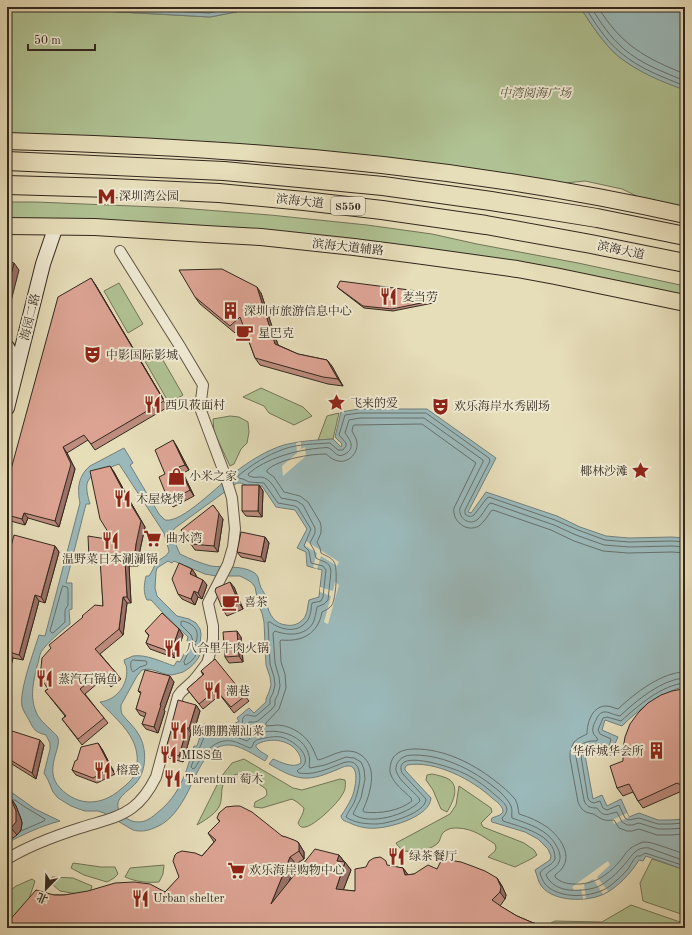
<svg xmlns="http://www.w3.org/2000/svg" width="692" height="935" viewBox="0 0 692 935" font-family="'Old Standard TT','Noto Serif SC',serif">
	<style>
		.green { fill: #b0c293; stroke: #727559 }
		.water { fill: #9bb9ba; stroke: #717f7c; fill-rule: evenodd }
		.pier { fill: #e6ddb9 }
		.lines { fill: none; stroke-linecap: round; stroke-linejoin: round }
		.shore { stroke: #67706c; stroke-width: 1 }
		.street-casing { stroke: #605546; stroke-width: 12 }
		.secondary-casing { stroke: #33281f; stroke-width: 16 }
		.primary-casing { stroke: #33281f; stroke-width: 18 }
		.highway-casing { stroke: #33281f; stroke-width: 20 }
		.street { stroke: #efe9d2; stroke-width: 10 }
		.secondary { stroke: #efe9d2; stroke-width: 14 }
		.primary { stroke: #e6ddb9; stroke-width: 16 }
		.highway { stroke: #e6ddb9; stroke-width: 18 }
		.wall { fill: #bd8c7e; stroke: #33281f }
		.shaded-wall { fill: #9a7267; stroke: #33281f }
		.building { fill: #dca393; stroke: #33281f }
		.labels { text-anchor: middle; stroke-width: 4; stroke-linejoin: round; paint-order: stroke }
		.shield { fill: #efe9d2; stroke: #6b6255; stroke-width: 1 }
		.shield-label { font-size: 11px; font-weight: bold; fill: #33281f }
		.park-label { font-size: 12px; font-style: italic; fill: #524e3c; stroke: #efe9d2 }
		.poi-label { font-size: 12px; fill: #33281f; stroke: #efe9d2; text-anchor: start }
		.street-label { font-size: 12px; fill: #33281f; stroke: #efe9d2 }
	</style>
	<rect width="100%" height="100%" fill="#e6ddb9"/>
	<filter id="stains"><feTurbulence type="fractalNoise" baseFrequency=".005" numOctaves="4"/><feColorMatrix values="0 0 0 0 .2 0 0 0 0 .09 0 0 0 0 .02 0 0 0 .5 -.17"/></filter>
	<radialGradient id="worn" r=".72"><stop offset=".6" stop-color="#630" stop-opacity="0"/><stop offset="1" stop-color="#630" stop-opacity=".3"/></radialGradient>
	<path class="green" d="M7,7H30L210,17L236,12L246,7H580C591,24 603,43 618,56C638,72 662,81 685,90V209L645,200L622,189L585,181L555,184L7,138Z
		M7,202H36L180,208L270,215L367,225L432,234L477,244L578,263L685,286V297L573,273L7,221Z
		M119,283L143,324L128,333L104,291Z
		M156,348L183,395L169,403L142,356Z
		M261,388L303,407L312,416L294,425L269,413L264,406L243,397Z
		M339,413L333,439L318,440L327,416Z
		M230,416L239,417L248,422L249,432L247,443L241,449L234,464L230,466L214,432L213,419Z
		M244,759L293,788L302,790L340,779L345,780C346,786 345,791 342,795C338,803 311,830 302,827C300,827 299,825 298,823C300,818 304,813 304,808L297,802L292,799L262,808L254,807L255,802L265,797L267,794L266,789C260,785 251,778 245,775C238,772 227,776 224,783C220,790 223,800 219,807C214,815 205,820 197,825L221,777L232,763Z
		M432,774C437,775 446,777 450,780C460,788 452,804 447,812L441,809L433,790L426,780L427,775Z
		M459,786L491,808L492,812L481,823L483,827L524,843L534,850L537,855C531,860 522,863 515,867L488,857L495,851L496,848L495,844C482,836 474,829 458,828C455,828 451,828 449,829C439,833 442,838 438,843C431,850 414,853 405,851C401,850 398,846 396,843L450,814L456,805Z
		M652,859L685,870V916L684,915L643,901L640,883Z
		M73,863L101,867H115L118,874L114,878L107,882L84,875L71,868Z
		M164,865L163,874L159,882C147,883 137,882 125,877L130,868Z
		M52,877L73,878L92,886L90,893L77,894L60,891L52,884Z
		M32,879L35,881L28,902L9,923H7V893L16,886Z
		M631,905L680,922L684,928H547L551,923L555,921L602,922Z"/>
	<path class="water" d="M30,7H246L236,12L210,17Z
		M580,7H685V90C662,82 638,72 618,56C603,43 591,24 580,7Z
		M359,409H427L496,458L468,512L471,513L486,492L557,516L580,527L606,536L629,538L672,537L685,538V686C659,694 640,708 622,726L605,720L602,730L618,737L614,746L611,755L598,757L596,751L591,749L586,751L585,755L593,799L602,795L607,806L621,799L629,817L639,813L658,820H670L685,819V870L646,856L643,861L639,860C632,872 617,888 604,894C587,902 555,902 542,887C538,882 537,875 535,870L550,860L551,856L548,849L538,839L525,832L492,822L491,821L492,818L500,815L503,812C503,806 497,802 492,798C473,780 435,760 407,765L405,768V770L431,798C430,816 393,827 377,828C368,829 358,827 350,823C345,821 342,821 341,816C345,810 349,804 352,797C355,790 361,764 347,766C344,766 339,769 336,770C326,774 315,779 303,778C291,777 280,770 269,764L273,759C281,762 293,769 301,763C301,758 300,755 297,751C288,739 268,737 256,745V747L260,751L268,756L265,761C256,756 240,745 229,745C204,744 195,781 184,799C177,811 168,823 154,828C147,831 140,832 133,830L104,813L98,811H85L79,809L71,806L58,798L53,792L48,780L44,773L50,749V743L46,735C35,732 34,730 29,720C27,716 23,711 22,706C19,691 34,651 39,635L45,636L80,503C77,489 78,476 90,466L124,448L133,463L130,465L159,514L165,520C181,524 220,484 234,473C248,462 267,450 284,445C300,441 316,440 333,439L341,447L342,444L335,437L341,412ZM119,464L164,533L169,551C167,557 162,557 157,562C154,566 152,572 149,576H146C144,585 143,592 147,600H151L164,614L188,637L187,641L190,642L180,662L177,661L174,666C162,662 146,654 133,656C130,657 127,659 124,660L125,664L126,665C130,682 118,700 100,702C111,714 126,726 133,741C138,751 139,766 134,776C131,781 126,785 121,789C102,806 78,807 60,788C42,769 64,746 57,736C51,729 43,724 38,716C29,699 33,684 37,666C39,662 39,656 41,652C47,643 61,631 70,624L69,610L72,609V583H66L86,504H90C88,497 85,487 88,481C91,473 112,467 119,464ZM237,483H241L248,486H262L276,507L295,510L307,529L297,548L306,552L307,566L322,570L319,597L309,600C307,608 308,617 300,622C296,625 291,626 286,625C275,624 269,615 267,604C266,601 266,598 265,595C264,592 261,589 260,585C258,579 259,575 253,572C241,565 224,568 211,566C200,563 190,559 180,554L172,536L171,533L175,528ZM168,561L172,563L174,561L205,574L216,576H240L246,579L251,582L255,587L257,597L258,604L262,613L264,622L266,665L270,677L271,685L269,692L266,699V702L254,713L249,708L237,718L239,721C227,729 218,728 204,724L197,746H194C186,773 180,795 157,813C149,820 142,824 132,821C125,818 119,815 118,807C116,797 130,790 136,783C147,770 147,749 139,735C135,727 127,721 122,714L121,710V705L137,676L142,670C152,667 160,674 170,675C174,675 179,673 183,672C194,666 201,657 203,645L200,644L201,634L200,629L196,623L189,619L177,616L157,596L155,588L156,572L157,568Z
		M11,792L35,809L60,821C41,826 24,834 7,843V813Z"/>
	<path class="pier" d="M301,442V449L305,447L306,456L283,476L282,466L297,453L296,443Z
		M306,541L339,562L337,566L321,556L317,569L313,567L317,553L304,545Z
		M335,582L339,585L328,624L324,622L331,596L320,592V587L333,591Z
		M627,813L629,817L614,824L612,820Z
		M608,861L610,865L597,877L608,891L603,894L593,879L584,884L586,898L583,899L581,889L575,891L572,887Z"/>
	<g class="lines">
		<path class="shore" d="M102,7L209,13L235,8L238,7
			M585,7C595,23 606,41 621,53C640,69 663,77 685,86
			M591,7C600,22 610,37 624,49C641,64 664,72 685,81
			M598,7C621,45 645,58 685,74
			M685,542L672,541L629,542L605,540L578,530L555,520L489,497L487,498L474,515C471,517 468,517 465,514V510L490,461L489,458L426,413H359L345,415L339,435L346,443V446L343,450H338L330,443C315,444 298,444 284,449C267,455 251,465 238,476V478L243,479L249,482L264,483L278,503L295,506L298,508L311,529L304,546L309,551L311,563L323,566L326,570L323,597L321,601L312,603C311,609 311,616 307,621C297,634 281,630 270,622H268L270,664L274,677L275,685L273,693L270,699V704L256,716C251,717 246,712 243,718C242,720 243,722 242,724C229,733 221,730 207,730L200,747L197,751L191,767L193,769L195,768C202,755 214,738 232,741C238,742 244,746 250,748L252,747L254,742C257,739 261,739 265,738C271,737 276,736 281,737C295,740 317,760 298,770L297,771L299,773C311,775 323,771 335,766C339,765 343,762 347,762C360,760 361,776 359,785C358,791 356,797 354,803C351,808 348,812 346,817C354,823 366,824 376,824C388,824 426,813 426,799L402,773C392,747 453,768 461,772C473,777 485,786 494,794C503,802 513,808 502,818L503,821C520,827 556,834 555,859C552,866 543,867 540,873C541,877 543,881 545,884C559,900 594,898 610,886C616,881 623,875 628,869C630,866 634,858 637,856C638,856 639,856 640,856C642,855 644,854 645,853L685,866
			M685,547L672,546L629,547L604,545L576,535L554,525L491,503L489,504C485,509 482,516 477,520C468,526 458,517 460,508L483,462V460L424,418H360L349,420L345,433C350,440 356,448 345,454C337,459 335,451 329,448C327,447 323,448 320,448C297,450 266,458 248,474L249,476C253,478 257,477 261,477C271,478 276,491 281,498L297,501L303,505L315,528V533L310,543L314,550L316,558C322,562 330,561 331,571L328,600L324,604L317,607C316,613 315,618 313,623C305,636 288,636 275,631L273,633L275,663L279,677L280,686L278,694L275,700V705L272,709L258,721L255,722H249L245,728L236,734L235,735L236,737L247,741C249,739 252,737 255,735C277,724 315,738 309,767L310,768L325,765L346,757L354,758L361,762L364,769L365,779L361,798L353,814C369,826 407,815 420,801L419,798C414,792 399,780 397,773C395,770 396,765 398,762C402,756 408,755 414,755C446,755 477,772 500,792C504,796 509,801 511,806C513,810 511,814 512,818C529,824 549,830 557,847C560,852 561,858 559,862C556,869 549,870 546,875C550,884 559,889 569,890C581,891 597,890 607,881C613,877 618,872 623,866C631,858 635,846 649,848L685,861
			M685,553L672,552L628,553L603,551L574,541L551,530L493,510L491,511C488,516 484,522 479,526C466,533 452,521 454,508L476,463L422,424L354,425L353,426L352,431C354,435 357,439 357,443C358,455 346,465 335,460C331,459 329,456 326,454C310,454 279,459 267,470V472L274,477L284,492L300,496L308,502L320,522L321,526V533L317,542L320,548L321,553C326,556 331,557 334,562C338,568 336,598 332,605C330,608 326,610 322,612C318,634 302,642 281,640L280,641L281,662L285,674L286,688L279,709L266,723V726C270,726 274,725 278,725C293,726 307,736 313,749C315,753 316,757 318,760C327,758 338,751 347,751C352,751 357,752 361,755C379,768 370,794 363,810L364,812C380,814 399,811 412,801L411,798C405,792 394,784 391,775C389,771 390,765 392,760C396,751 406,749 415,749C444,749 472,763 494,780C502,786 509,792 515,799C518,804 518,809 519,814C529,817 538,821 547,827C563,839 576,861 555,875V877C560,882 567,884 574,884C593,885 607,876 619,862C626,854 626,850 636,845C639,844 641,842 644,842C651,841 677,852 685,854
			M63,586L67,587L68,589V605L65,610V622L53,633H52L50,631L62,588Z
			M183,621C194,624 200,630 196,642L193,641L191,635L181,625V622Z
			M193,644H195C201,651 193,662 185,665L184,662Z
			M133,660L146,661L147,663L146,665L140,667L133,672C131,671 130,664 131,662Z
			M685,672C662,672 635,693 618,709C614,708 610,706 606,706C592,706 587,723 587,734L579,738L574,742L572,746L570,753V758L578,802C580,807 583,812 589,813C592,814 592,813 595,815C603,820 604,821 614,820L619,828L627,831H632L639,829L657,835H670L685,834
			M685,678C662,679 636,701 620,716C609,714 602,706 596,720C594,724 592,728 593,732C594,736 597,737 598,740L596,741H590L581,744L578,747L576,753V757L584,800C586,807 591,808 597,808C604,818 607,814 617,812L622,822L627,825H632L639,823L658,829H670L685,828
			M685,683C661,685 638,706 621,721L607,717L603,718L598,730L600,734L611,739L608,751L602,752C596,745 592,744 583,748L581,756L588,799L591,802L594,803L600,801L603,808L607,810L619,805L625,818L628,820L639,818L658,824H670L685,823
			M13,800H15L25,807L45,819L44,821L21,831"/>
		<defs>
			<path id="street" d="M7,859C30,845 55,836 80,828C98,822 117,819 132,808C143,800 150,789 156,777L178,696L181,692L193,681L198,675L207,663L209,657L213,639V626L208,603L228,564L233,547L235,529L232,498L225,475L200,408L203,385L181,348L120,251"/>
			<path id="secondary" d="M7,347C12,354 13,363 14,372
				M7,408L43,264L56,226"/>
			<path id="primary" d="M7,141C79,143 151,146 223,151C378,161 533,181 685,215
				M7,226L95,227L206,234L261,237L354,247L416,255L517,269L555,276L685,303"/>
			<path id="highway" d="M7,161L224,171L383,186L491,201L597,218L685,236
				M7,185L111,188L219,193L304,201L382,210L486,225L591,244L685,263"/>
		</defs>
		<use href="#street" class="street-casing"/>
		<use href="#secondary" class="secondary-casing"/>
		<use href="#primary" class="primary-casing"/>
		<use href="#highway" class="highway-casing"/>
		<use href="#street" class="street"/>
		<use href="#secondary" class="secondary"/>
		<use href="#primary" class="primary"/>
		<use href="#highway" class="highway"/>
	</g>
	<path class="wall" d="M95,284L168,407L95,450L88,440L67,453L75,469L59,527L28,518L25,525L7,520V484Z
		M337,287L425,292L433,303L393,311L364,308L338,288Z
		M261,293L278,345L298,354L327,360L343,386L328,384L260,365L255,358L243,325L235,333L200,304L195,297Z
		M176,445L189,470L183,473L194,496L173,507L169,502L165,474Z
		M110,466L114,472L131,503L145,527L140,550L138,566H129L131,603H127L123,635L100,654L117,674L121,679L111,687L104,678L85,694L108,723L82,745L62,719L65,716L45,691L48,689L103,606L101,564H93L89,558L113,540Z
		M259,485L263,491L262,517L246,516L242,511Z
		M223,519L218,552L195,550L181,530Z
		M265,537L269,543L265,562L241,557L237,552Z
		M55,546L59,552L45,603L39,601L23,660L13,658L7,681V562Z
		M192,569L196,575V576L207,585L202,599L198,597L195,605L182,599L178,594Z
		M234,587L243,609L227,616L223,610Z
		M179,629L183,635L175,658L150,649L146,643L149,636L145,631Z
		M241,637L243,662L229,663L225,657Z
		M201,671L245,696L249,701L234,713L220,695L203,709L187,689L203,675Z
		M174,682L164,710L165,711L158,733L146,729L142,724L145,717L140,715L136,709L141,694L138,691Z
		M685,689V792L682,791L643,808L638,801L633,792L623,796L617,788L623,761Z
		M196,705L200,711L193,734L191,733L183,762L169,758L165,752L173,725L172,723Z
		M7,737L44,745L36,779L7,761Z
		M102,749L115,774L97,783L76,775L72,770L77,760Z
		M7,792L16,806L21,819L22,823L21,830L17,835L13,838L7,840Z
		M217,818L282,836L298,842L304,852V859L296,864L288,883L339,855L351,870L343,890L355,891L389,866L403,868L408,875L414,874L437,869L497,878L502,886L506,895L505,899L500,906L517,916L531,922L549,928H12L8,922L54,895H64L165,892L202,856L214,842L208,833L220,822Z"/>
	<path class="shaded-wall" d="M14,263L19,270L8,313L7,311V290Z
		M91,278L95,284L168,407L164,401Z
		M257,287L261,293L280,351L275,344Z
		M327,360L332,366L343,386L338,379Z
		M173,440L176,445L189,470L185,465Z
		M63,447L67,453L75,469L59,527L55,521Z
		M110,466L114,472L131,503L145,527L140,550L138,566L134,561L136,544L127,498Z
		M179,467L183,473L194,496L190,490Z
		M259,485L263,491L262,517L258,511Z
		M213,505L223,519L218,552L214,546Z
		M24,513L28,518L25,525L22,519Z
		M265,537L269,543L265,562L261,557Z
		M55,546L59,552L45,603L41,597Z
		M125,560L129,566L131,603L127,597Z
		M192,569L196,575L194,580L190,574Z
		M203,580L207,585L202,599L198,593Z
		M230,582L234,587L243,609L239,603Z
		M194,591L198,597L195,605L191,599Z
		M35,595L39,601L23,660L19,655Z
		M123,597L127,603L123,635L119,629Z
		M179,629L183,635L175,658L171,652Z
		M237,631L241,637L243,662L239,656Z
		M9,652L13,658L7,681V660Z
		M170,676L174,682L164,710L165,711L158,733L154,727L160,705Z
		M196,705L200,711L193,734L189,728Z
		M187,728L191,733L183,762L179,756Z
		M40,740L44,745L36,779L32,773Z
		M98,743L102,749L115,774L111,768Z
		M685,774V791L681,785Z
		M7,793L16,806L21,819L22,823L21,830L17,835L11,828Z
		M298,842L304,852V859L299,851Z
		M339,855L345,863L337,861Z
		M290,857L296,864L277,911L271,904Z
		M345,862L351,870L341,896L336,889Z
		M403,868L409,876L405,875Z
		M497,878L502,886L506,895L505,899L500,892Z"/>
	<path class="building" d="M7,261L14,263L7,290Z
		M222,269L257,287L275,344L298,354L327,360L338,379L323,377L255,358L240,317L230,326L195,297L179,270Z
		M91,278L164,401L91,444L84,435L63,447L71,464L55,521L24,513L22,519L7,515V484L58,297Z
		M340,281L425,292L431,301L392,309L363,306L337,287Z
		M173,440L185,465L179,467L190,490L169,502L159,477L165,474L155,450Z
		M110,466L127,498L141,521L136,544L134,561L125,560L127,597H123L119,629L95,649L117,674L107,682L100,673L80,689L104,718L78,739L62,719L66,716L45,691L48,689L40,677L42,658L51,648L49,645L83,617L82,616L95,605L103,606L100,559L89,558L88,536L113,540L100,519L90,471Z
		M242,485H259L258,511H242Z
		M213,505L219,513L214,546L191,544L181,530Z
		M241,532L265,537L261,557L237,552Z
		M14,535L55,546L41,597L35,595L19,655L9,652L7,660V562Z
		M179,563L192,569L190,574L203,580L198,593L194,591L191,599L178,594L172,579Z
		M230,582L239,603L223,610L215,591L216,588Z
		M162,613L179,629L171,652L146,643L149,635L145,631Z
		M237,631L239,656L225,657L223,632Z
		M215,659L245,696L231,707L216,690L199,704L187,689L204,674L201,671L202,670Z
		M145,670L170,676L160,705H161L154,727L142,724L146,713L136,709L141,692L138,691Z
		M682,689H685V774L681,785L677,783L638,801L629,784L617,788L610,766L623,761V749L625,737L630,724L638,713L648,703L661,695L672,691Z
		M178,700L196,705L189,728H187L179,756L165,752L173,724L172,723Z
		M9,730L40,740L32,773L7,758V737Z
		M98,743L111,768L93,778L72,770L75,761L77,760L81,747Z
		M7,792L11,799L16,811V822L11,828L7,831Z
		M235,806H240L252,812L282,836L286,837L294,840L298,842L299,844V851L290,857L271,904L315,849L339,855L337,861L345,862L336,889L355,891V869L366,867L369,861L374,858L380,857L382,858L386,861L387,865L403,868L405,875L414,874L428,865L437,869L442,859L461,862L472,866L485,871L497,878L501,887L500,892L492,900L502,907L517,916L531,922L549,928H22L8,922L36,890L54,895H64L88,891L115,883L134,882L150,884L165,892L179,877L173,861L175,855L177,853L182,851L195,853L202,856L216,840L208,833L220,821L217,818L219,813L226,807Z"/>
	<defs>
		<symbol id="metro-bare" viewBox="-9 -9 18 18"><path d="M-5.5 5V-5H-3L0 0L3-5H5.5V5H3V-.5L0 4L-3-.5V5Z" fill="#8f2418" stroke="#efe9d2" stroke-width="2.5" paint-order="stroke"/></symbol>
		<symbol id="restaurant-bare" viewBox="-9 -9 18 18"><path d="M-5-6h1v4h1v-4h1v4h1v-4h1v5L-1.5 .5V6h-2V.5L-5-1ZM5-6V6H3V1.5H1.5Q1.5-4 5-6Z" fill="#8f2418" stroke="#efe9d2" stroke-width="2.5" paint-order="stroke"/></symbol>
		<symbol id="building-bare" viewBox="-9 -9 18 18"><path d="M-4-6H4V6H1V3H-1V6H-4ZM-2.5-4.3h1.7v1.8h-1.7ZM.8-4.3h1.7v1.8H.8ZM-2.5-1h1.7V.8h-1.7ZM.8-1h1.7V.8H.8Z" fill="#8f2418" stroke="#efe9d2" stroke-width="2.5" paint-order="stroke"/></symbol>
		<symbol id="cafe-bare" viewBox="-9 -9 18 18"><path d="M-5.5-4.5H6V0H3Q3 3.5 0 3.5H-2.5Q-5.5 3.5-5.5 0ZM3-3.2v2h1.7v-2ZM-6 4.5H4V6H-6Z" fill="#8f2418" stroke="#efe9d2" stroke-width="2.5" paint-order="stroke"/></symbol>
		<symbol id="theatre-bare" viewBox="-9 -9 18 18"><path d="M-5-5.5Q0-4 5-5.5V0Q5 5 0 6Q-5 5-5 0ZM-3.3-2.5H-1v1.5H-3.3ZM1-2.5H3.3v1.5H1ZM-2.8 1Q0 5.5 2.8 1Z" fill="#8f2418" stroke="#efe9d2" stroke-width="2.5" paint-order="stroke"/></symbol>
		<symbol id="sight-bare" viewBox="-9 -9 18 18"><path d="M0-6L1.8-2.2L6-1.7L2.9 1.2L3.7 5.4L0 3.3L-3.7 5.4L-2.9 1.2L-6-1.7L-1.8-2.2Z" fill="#8f2418" stroke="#efe9d2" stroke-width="2.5" paint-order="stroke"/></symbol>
		<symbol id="shop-bare" viewBox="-9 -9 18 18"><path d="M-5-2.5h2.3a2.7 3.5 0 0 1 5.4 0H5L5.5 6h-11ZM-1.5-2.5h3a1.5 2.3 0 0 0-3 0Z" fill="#8f2418" stroke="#efe9d2" stroke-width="2.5" paint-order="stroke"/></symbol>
		<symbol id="supermarket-bare" viewBox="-9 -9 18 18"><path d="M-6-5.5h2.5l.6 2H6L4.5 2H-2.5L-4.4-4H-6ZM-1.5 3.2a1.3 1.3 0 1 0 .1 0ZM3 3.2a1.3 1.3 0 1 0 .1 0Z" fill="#8f2418" stroke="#efe9d2" stroke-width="2.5" paint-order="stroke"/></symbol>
	</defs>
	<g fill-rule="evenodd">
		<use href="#metro-bare" x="94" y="184" width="25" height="25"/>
		<use href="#restaurant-bare" x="376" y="284" width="25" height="25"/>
		<use href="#building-bare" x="218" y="298" width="25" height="25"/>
		<use href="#cafe-bare" x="232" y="320" width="25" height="25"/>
		<use href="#theatre-bare" x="80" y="342" width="25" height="25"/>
		<use href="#sight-bare" x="324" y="390" width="25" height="25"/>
		<use href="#restaurant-bare" x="140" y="392" width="25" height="25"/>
		<use href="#theatre-bare" x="428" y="394" width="25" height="25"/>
		<use href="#sight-bare" x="628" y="458" width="25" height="25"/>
		<use href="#shop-bare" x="164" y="464" width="25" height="25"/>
		<use href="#restaurant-bare" x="110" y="486" width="25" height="25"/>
		<use href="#supermarket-bare" x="140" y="526" width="25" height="25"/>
		<use href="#restaurant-bare" x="98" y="528" width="25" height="25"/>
		<use href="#cafe-bare" x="218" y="590" width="25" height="25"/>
		<use href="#restaurant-bare" x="160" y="636" width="25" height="25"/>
		<use href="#restaurant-bare" x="32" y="666" width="25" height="25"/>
		<use href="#restaurant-bare" x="200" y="678" width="25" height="25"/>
		<use href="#restaurant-bare" x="166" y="718" width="25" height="25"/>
		<use href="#building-bare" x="644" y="738" width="25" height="25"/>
		<use href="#restaurant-bare" x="156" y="742" width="25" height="25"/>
		<use href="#restaurant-bare" x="90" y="758" width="25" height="25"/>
		<use href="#restaurant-bare" x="160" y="766" width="25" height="25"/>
		<use href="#restaurant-bare" x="384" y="844" width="25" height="25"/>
		<use href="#supermarket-bare" x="224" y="858" width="25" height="25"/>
		<use href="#restaurant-bare" x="128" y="886" width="25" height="25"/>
	</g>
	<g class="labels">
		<rect class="shield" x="331" y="197" width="34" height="18" rx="3"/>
		<g class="shield-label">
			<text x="348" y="210">S550</text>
		</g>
		<g class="park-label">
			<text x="535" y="97">中湾阅海广场</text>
		</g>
		<g class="poi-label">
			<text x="119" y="200">深圳湾公园</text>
			<text x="402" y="301">麦当劳</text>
			<text x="244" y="315">深圳市旅游信息中心</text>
			<text x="258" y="337">星巴克</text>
			<text x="106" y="359">中影国际影城</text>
			<text x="350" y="407">飞来的爱</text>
			<text x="165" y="409">西贝莜面村</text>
			<text x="454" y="410">欢乐海岸水秀剧场</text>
			<text x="628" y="475" text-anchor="end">椰林沙滩</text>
			<text x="189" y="480">小米之家</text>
			<text x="136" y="503">木屋烧烤</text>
			<text x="166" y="542">曲水湾</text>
			<text x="110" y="563" text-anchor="middle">温野菜日本涮涮锅</text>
			<text x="244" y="606">喜茶</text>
			<text x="185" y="652">八合里牛肉火锅</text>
			<text x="58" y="683">蒸汽石锅鱼</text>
			<text x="226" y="695">潮巷</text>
			<text x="192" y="735">陈鹏鹏潮汕菜</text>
			<text x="644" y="755" text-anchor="end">华侨城华会所</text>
			<text x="181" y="759">MISS鱼</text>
			<text x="116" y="774">榕意</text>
			<text x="185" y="783">Tarentum 萄木</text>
			<text x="409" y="860">绿茶餐厅</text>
			<text x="249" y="874">欢乐海岸购物中心</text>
			<text x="153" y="902">Urban shelter</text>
		</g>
		<g class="street-label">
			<text transform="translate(300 201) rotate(6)" y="4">滨海大道</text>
			<text transform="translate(348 247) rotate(6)" y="4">滨海大道辅路</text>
			<text transform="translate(621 250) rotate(12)" y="4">滨海大道</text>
			<text transform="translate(30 317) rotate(-76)" y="4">海园二路</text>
		</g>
	</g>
	<rect width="692" height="935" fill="none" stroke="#e6ddb9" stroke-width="24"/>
	<rect x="8" y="8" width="676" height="919" fill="none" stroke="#33281f" stroke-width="2"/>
	<rect x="12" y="12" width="668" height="911" fill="none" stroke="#33281f"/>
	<g transform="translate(46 889) rotate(203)" stroke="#efe9d2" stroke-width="3" paint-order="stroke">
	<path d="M0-3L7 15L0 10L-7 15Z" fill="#33281f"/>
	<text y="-6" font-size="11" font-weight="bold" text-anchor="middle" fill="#33281f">北</text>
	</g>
	<path d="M28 44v6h67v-6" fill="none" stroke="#33281f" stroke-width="2"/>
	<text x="34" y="44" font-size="12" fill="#33281f" stroke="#efe9d2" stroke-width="3" paint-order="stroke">50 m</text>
	<rect width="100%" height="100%" filter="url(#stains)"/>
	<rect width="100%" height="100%" fill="url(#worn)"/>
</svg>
